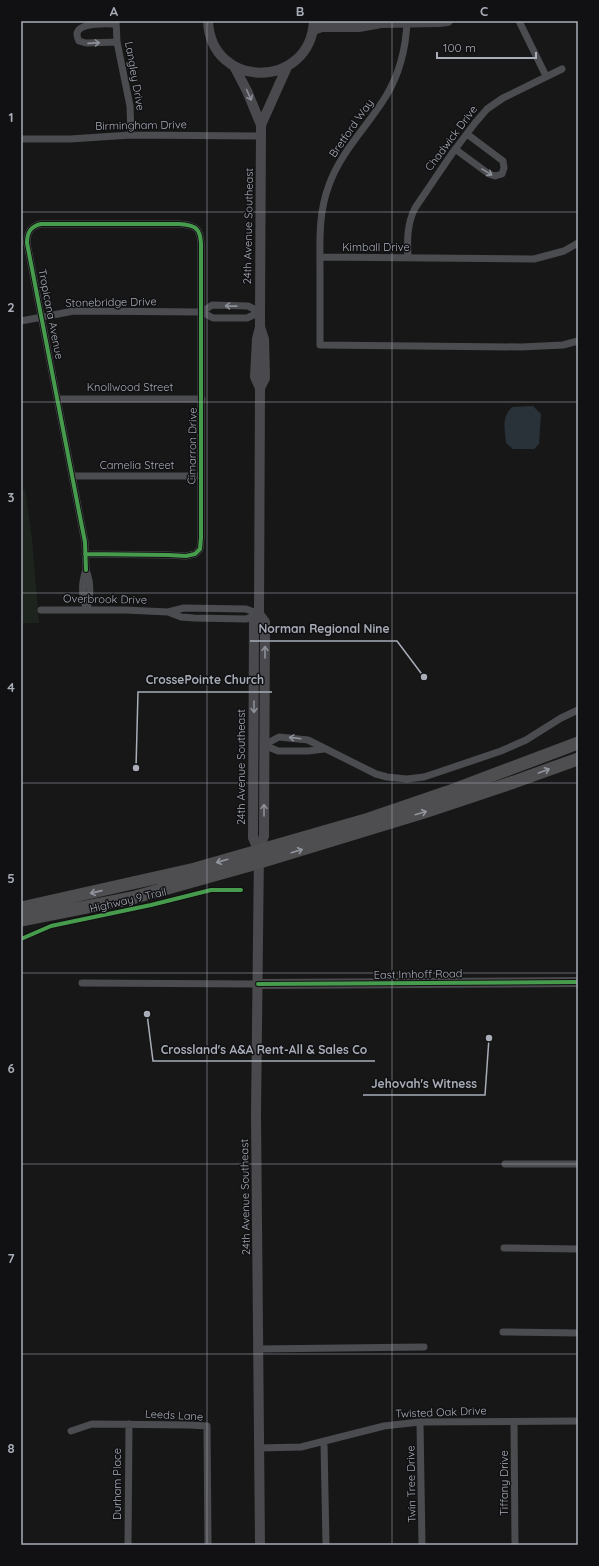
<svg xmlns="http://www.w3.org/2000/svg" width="599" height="1566" viewBox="0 0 599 1566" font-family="Quicksand,sans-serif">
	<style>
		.green { fill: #1d241e }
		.water { fill: #2a3239 }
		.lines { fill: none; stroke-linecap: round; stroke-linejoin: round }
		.street { stroke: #4b4c50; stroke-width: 7 }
		.secondary { stroke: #4a4a4e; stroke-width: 10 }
		.highway { stroke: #4e4e51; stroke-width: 13 }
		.cycleway-casing { stroke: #111113; stroke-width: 6 }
		.cycleway { stroke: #469c4c; stroke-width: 4 }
		.oneway { stroke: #8c9099 }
		.oneway2 { stroke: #8c8f98 }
		.oneway3 { stroke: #92959e }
		.grid { fill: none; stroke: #a8adb8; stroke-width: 1; stroke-opacity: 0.55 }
		.labels { text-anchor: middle; stroke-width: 3; stroke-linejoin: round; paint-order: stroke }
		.street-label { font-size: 11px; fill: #a8adb8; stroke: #111113 }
		.leader { fill: none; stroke: #a8adb8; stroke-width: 1.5 }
		.callout-dot { fill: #a8adb8; stroke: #111113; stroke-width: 1.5 }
		.callout-label { font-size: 12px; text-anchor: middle; font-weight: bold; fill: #a8adb8; stroke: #111113; stroke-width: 3; stroke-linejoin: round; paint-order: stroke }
		.neatline { fill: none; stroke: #a8adb8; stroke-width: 1.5 }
		.grid-label { font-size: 13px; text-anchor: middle; font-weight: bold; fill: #a8adb8 }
	</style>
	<rect width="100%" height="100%" fill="#171717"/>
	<path class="green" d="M25,489L32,539L39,623H21V490Z"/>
	<path class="water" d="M533,406L541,414L539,444L534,449H513L506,443C505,429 501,418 512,407Z"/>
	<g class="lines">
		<path class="street" d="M116,21L117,42L130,106L131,135
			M407,21C406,48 400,73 386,96C368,126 341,151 329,185C318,214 320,242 320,272C320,296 320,320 320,345L521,347L563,345L578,341
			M519,21L546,76
			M116,24C106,24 68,21 79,41L86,43L117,42
			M21,139H70L131,135L261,136
			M455,149L489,174L495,176L502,174L504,168L503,161L467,134
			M320,257L534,259L564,251L578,243
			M408,258C407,240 407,224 415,208L453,152L475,123L487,109L503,98L562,69
			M202,312L212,305L248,306L260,312
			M21,321L74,311L202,312L213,318H247L260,312
			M58,399H202
			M73,476H201
			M85,554L168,555L186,556L195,554L200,549L201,538V243C200,227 194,225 179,224H41C31,226 27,232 27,243L81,522L85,542L86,570
			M86,570C91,583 91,596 87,609C81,596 81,584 86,570Z
			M184,608L246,609L259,614L246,619L194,618L181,617L168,612Z
			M41,610H125L168,612
			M264,745L279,737L308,740L376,774L387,777L407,779L424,777L442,771L501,751L526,740L561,718L578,710
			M264,745L278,751H308L324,749
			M82,983L258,984
			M505,1164H578
			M504,1248L578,1249
			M503,1332L578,1333
			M258,1349L424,1347
			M420,1422L422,1545
			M514,1422L515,1545
			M71,1431L92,1424L190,1425L207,1426L208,1545
			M324,1442L326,1545
			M259,1448L301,1447L384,1426L420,1422L578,1421
			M128,1545L129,1424"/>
		<path class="secondary" d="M208,21C211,90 310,90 314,21
			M313,30L322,27H359L381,23L439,22L448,21
			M234,66L247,91L261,125L260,312V327L264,339L265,378L260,388
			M261,125L287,67
			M259,849L264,836L265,622L259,614
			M258,984L578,982
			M260,1545L256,1114L259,851L253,838L254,622L259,614L260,388L255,377L257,339L260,327"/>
		<path class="highway" d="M21,908L195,869L369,819L448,792L578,743
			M21,920L132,898L260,862L424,812L514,782L578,759"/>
		<defs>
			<path id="cycleway" d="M85,554L168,555L186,556L195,554L200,549L201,538V243C200,227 194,225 179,224H41C31,226 27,232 27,243L81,522L85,542L86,570
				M21,939L51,926L151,905L211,890H241
				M258,984L578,982"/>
		</defs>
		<use href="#cycleway" class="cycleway-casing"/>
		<use href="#cycleway" class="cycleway"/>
	</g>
	<defs><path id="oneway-shaft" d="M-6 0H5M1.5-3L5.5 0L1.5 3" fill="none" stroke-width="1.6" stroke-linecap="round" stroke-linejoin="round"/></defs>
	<g class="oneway">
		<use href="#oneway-shaft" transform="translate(94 43) rotate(-4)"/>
		<use href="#oneway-shaft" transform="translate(487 172) rotate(32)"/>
		<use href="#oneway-shaft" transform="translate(231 306) rotate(-179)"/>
		<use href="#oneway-shaft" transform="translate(295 738) rotate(-173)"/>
	</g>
	<g class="oneway2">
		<use href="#oneway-shaft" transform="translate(249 95) rotate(66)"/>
		<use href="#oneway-shaft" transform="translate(265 652) rotate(-90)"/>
		<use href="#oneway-shaft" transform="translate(254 707) rotate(90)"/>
		<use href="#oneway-shaft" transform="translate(264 810) rotate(-90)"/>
	</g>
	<g class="oneway3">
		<use href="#oneway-shaft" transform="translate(544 771) rotate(-20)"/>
		<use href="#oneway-shaft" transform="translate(421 813) rotate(-17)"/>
		<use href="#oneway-shaft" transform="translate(297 851) rotate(-17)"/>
		<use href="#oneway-shaft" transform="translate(222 861) rotate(164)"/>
		<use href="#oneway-shaft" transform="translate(96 892) rotate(167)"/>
	</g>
	<path class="grid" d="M207,21V1545M392,21V1545M21,212H578M21,402H578M21,593H578M21,783H578M21,973H578M21,1164H578M21,1354H578"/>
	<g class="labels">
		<g class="street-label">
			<text transform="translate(135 76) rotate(80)" y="4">Langley Drive</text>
			<text transform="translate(141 125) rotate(-1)" y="4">Birmingham Drive</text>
			<text transform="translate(351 128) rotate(-55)" y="4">Bretford Way</text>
			<text transform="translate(451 138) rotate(-53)" y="4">Chadwick Drive</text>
			<text transform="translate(248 226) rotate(-89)" y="4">24th Avenue Southeast</text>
			<text x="376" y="251">Kimball Drive</text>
			<text transform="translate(111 302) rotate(-1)" y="4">Stonebridge Drive</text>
			<text transform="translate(51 314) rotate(79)" y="4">Tropicana Avenue</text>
			<text x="130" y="391">Knollwood Street</text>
			<text transform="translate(192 446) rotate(-89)" y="4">Cimarron Drive</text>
			<text x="137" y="469">Camelia Street</text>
			<text transform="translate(105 599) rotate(1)" y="4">Overbrook Drive</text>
			<text transform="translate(241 767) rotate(-90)" y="4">24th Avenue Southeast</text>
			<text transform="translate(128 900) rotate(-13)" y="4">Highway 9 Trail</text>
			<text transform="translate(418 974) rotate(-1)" y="4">East Imhoff Road</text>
			<text transform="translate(245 1197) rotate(-91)" y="4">24th Avenue Southeast</text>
			<text transform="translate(441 1412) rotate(-2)" y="4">Twisted Oak Drive</text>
			<text transform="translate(174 1415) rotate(3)" y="4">Leeds Lane</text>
			<text transform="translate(504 1483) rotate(-90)" y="4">Tiffany Drive</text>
			<text transform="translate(117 1484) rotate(-90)" y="4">Durham Place</text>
			<text transform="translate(411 1484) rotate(-91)" y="4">Twin Tree Drive</text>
		</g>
	</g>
	<path class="leader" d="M424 677L397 641H250M136 768L138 692H272M147 1014L153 1061H375M489 1038L485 1095H363"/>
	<g class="callout-dot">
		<circle cx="424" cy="677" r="4"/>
		<circle cx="136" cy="768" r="4"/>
		<circle cx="147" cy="1014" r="4"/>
		<circle cx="489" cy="1038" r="4"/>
	</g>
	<g class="callout-label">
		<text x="324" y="633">Norman Regional Nine</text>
		<text x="205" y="684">CrossePointe Church</text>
		<text x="264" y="1054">Crossland's A&amp;A Rent-All &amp; Sales Co</text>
		<text x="424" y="1088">Jehovah's Witness</text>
	</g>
	<rect width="599" height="1566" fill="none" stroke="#111113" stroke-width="44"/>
	<path d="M437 52v6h99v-6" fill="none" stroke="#a8adb8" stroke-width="2"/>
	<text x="443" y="52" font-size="12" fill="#a8adb8" stroke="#111113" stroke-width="3" paint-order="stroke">100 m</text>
	<rect x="22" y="22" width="555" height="1522" class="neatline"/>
	<g class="grid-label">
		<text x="114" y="16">A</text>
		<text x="300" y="16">B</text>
		<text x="484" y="16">C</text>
		<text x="11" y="122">1</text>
		<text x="11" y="312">2</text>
		<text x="11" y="502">3</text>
		<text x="11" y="692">4</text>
		<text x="11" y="883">5</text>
		<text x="11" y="1073">6</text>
		<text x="11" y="1263">7</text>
		<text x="11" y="1453">8</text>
	</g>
</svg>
